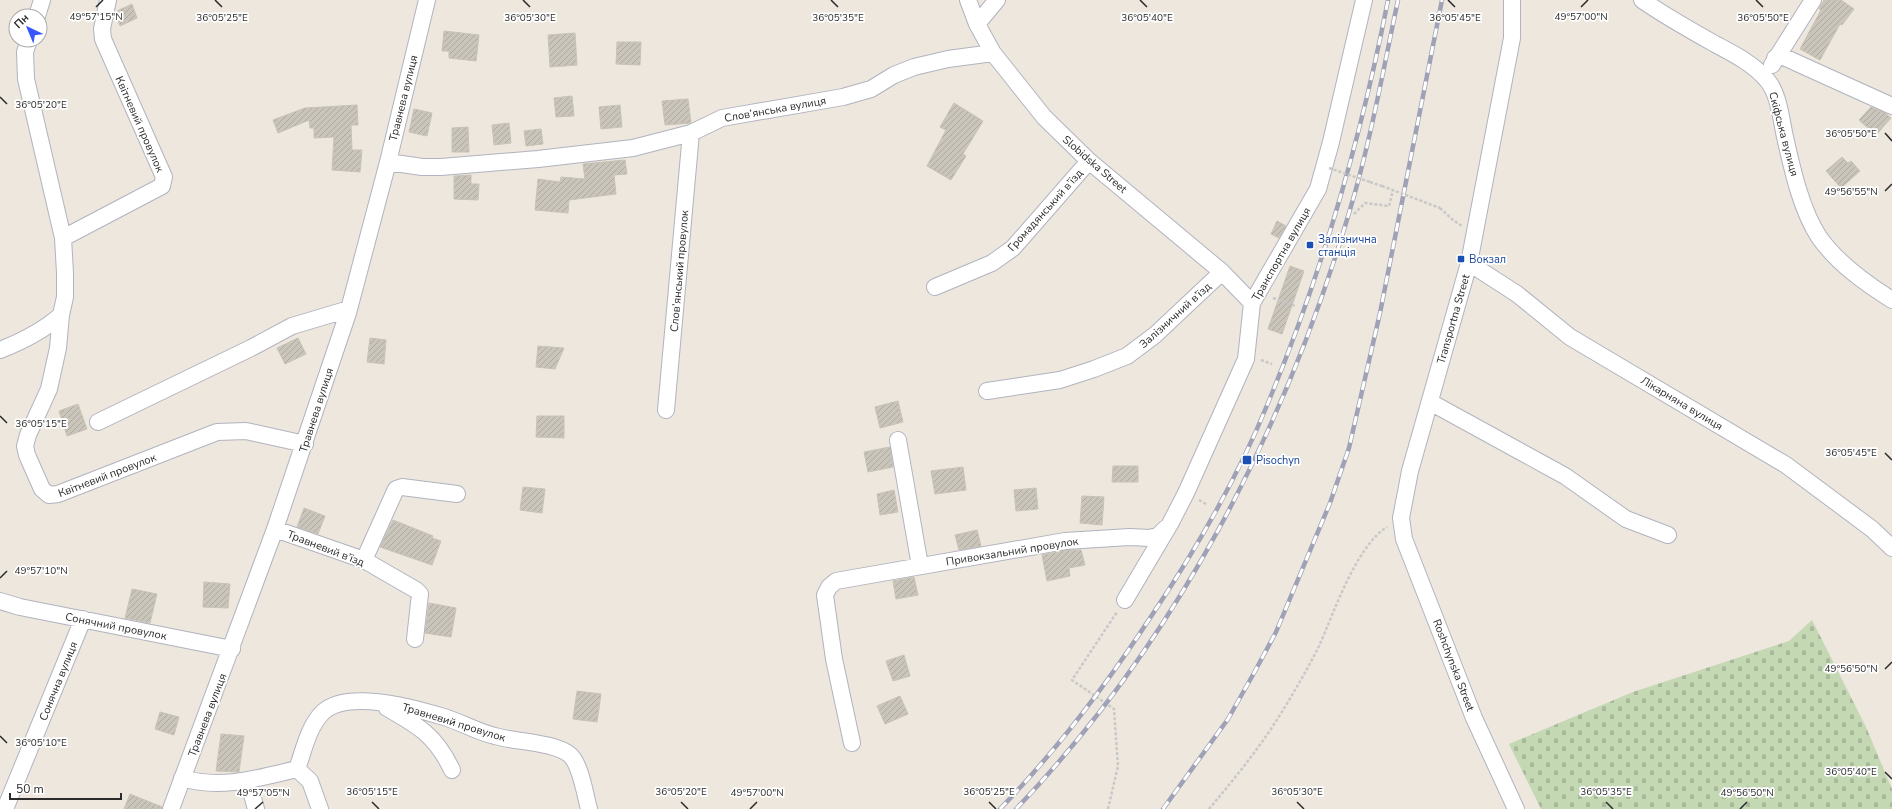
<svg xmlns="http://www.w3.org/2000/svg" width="1892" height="809" viewBox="0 0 1892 809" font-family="'Nunito Sans',sans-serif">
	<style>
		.cemetery { fill: url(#cemetery-stones) }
		.building { fill: url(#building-hatch); stroke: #c9c3b6 }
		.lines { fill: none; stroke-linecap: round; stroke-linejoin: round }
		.minor-casing { stroke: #b1b3bf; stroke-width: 18 }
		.path { stroke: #c8c8c8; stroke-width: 2.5; stroke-dasharray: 3 2; stroke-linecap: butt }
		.minor { stroke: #fff; stroke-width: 16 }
		.rail-casing { stroke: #9fa2b6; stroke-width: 4.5 }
		.rail { stroke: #fff; stroke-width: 3; stroke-dasharray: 9; stroke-linecap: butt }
		.path-bridge { stroke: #c8c8c8; stroke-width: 2.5; stroke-dasharray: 3 2; stroke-linecap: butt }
		.ticks { fill: none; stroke: #2b2b2b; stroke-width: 1.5 }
		.transit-dot { fill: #1a4fb4; stroke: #fff; stroke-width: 1.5 }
		.labels { text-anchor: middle; stroke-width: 3.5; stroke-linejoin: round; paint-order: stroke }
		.street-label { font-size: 11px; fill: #2b2b2b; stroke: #fff }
		.transit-label { font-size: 11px; fill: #164399; stroke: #fff; text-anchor: start }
		.ticks-label { font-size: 10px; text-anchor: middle; fill: #2b2b2b; stroke: #fff; stroke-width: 3.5; stroke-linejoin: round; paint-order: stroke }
	</style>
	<defs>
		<pattern id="cemetery-stones" width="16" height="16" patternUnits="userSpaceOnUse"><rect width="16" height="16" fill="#c4d8b3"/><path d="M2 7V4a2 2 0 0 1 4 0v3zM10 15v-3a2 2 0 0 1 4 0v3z" fill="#a9ba9a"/></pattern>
		<pattern id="building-hatch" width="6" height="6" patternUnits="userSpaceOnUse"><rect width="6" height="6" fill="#c9c5bb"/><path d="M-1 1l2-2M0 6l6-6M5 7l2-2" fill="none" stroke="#ada9a1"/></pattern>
	</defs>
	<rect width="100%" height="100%" fill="#ede7dd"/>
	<path class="cemetery" d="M1812,620L1866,727L1892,789V809H1541L1509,744L1633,692L1789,641Z"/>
	<path class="building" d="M1824,0H1841L1854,9L1842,25L1840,24L1820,60L1800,49L1821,10L1819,9Z
		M132,4L137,18L120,26L115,12Z
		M444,31L479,35L476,61L449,58V51H442Z
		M575,33L577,65L550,67L548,35Z
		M617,42H641L640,65L616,64Z
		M572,96L574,116L556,117L554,98Z
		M688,99L691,123L665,125L662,101Z
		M954,103L983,121L963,154L966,156L951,180L927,166L946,130L940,127Z
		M357,105L358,125H351L352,150H362L360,172L332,170L334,137L314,138V128H310L309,120L278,133L273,120L305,108Z
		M620,105L622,127L601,129L599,107Z
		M1871,107L1885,113L1891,118L1876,135L1859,120Z
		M414,109L432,113L427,136L409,132Z
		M509,123L511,143L494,145L492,125Z
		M468,127L469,152H452V128Z
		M541,129L543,144L526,146L524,131Z
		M1842,157L1848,163L1851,161L1860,171L1841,188L1826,171Z
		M625,160L627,174L614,175L616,194L569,200L568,213L535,210L538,179L560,182L561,177L585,179L583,164Z
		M471,175V184H479L478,200L454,199V176Z
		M1277,221L1286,226L1279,238L1271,234Z
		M1290,266L1304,271L1282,334L1268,329Z
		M298,338L306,354L285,364L277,348Z
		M370,338L386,340L384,364L367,362Z
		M538,346L564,348L555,369L536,367Z
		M898,401L903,422L880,428L875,407Z
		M78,404L87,429L67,436L59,411Z
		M537,416H564V438L536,437Z
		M890,447L893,467L868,472L864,452Z
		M1113,466H1138V482H1112Z
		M963,467L966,490L935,494L931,471Z
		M523,487L545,489L542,513L520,510Z
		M1036,488L1038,509L1016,511L1014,490Z
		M894,490L898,512L880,515L877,494Z
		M1082,496L1104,497L1102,525L1080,523Z
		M304,508L325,516L318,534L297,527Z
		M393,520L433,536L432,538L441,541L432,565L380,547Z
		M977,530L981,546L959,550L955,535Z
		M1066,550H1081L1085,565L1069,568L1070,576L1047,581L1042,555Z
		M914,577L918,595L896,599L893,581Z
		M204,582L230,584L228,608L203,607Z
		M132,589L157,594L150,623L125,618Z
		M429,603L456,608L451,637L425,633Z
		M904,655L910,676L893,681L886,661Z
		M577,691L601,694L597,722L573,719Z
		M900,696L908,714L885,724L877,706Z
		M160,712L179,717L174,735L155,729Z
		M221,734L244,736L239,772L216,771Z
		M130,794L162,807V809H124Z"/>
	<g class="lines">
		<defs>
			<path id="minor" d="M968,0L977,24L993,53L1044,117L1089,161L1222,272L1252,303
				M1512,0V38L1469,263L1410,471L1401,518L1404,539L1474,718L1516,809
				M1642,0C1665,16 1690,30 1715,44C1732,53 1754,64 1767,80C1779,94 1781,119 1785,137C1792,168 1801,210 1819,237C1837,263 1865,283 1892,300
				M37,16L42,0
				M977,24L997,0
				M29,40L25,52L26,79L63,238L65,273V297L61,315L58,348L49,389L28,435L25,446L27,455L42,489L49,495L58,494L217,432L246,431L305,444
				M1775,58L1784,57L1797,63L1892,106
				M1772,65L1813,0
				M388,162L422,167H441L538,159L633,148L691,133L722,118L843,97L871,89L894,75L914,67L948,59L993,53
				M63,238L162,186L164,177L103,39L102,29L108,0
				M1469,263L1517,294L1570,337L1786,465L1872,529L1892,548
				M935,287L992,263L1013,248L1089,161
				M0,350C23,341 43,331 61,315
				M987,391L1060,380L1094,369L1127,356L1155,335L1222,272
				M1430,402L1565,476L1626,519L1668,535
				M666,410L691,133
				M98,422L251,348L292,326L349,309
				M898,440L920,566
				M275,529L364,560L416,590L420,594L415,639
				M364,560L396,489L402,487L457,494
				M1125,600L1170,524L1186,493L1246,359L1252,303L1318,189L1331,142L1364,0
				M0,601L20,607L232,649
				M387,708C419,726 436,736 452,770
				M852,743L834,659L825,595L829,587L836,581L1065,541L1130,537L1150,538L1159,535L1166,528
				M297,769L310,781L320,809
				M182,778C221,790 259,778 297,769C304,750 308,727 323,712C348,689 415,708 444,717C461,722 477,732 495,736C515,742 555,742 570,755C581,765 585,795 589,809
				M248,780L256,809
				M5,809L83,619
				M171,809L275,529L348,313L388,162L427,0"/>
		</defs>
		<use href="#minor" class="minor-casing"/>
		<path class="path" d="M1370,182L1382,186
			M1440,208L1453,220L1462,226
			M1354,214L1365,203L1389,206L1393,190
			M1273,298L1295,306
			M1261,360L1272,364
			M1199,500L1206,504
			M1108,809L1118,766L1114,709L1072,680L1117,612
			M1209,809C1235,778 1262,745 1283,710C1296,689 1308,668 1319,646C1334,613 1356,546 1387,527"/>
		<use href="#minor" class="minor"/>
		<defs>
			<path id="rail" d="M1000,809C1058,749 1107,684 1152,615C1197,548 1238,477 1268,403C1322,273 1361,138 1388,0
				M1016,809C1175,643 1284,432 1349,213C1370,144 1383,71 1398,0
				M1163,809L1228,719L1254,673L1276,632L1330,503L1349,448L1380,313L1442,0"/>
		</defs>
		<use href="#rail" class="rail-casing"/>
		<use href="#rail" class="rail"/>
		<path class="path-bridge" d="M1329,168L1370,182
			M1382,186L1440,208"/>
	</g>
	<path class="ticks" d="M215,0L222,7M523,0L530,7M831,0L838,7M1140,0L1147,7M1448,0L1455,7M1756,0L1763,7M96,7L103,0M1581,7L1588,0M0,97L7,104M1885,133L1892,141M1885,191L1892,184M0,416L7,423M1885,453L1892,460M0,578L7,571M1885,669L1892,662M0,736L7,743M1885,772L1892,779M372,802L379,809M681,802L688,809M989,802L996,809M1297,802L1304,809M1606,802L1613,809M255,809L263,802M750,809L757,802M1740,809L1747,802"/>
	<g class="transit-dot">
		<rect x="1306" y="241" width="8" height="8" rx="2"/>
		<rect x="1457" y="255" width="8" height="8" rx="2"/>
		<rect x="1242" y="455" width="10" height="10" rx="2"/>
	</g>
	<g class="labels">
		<g class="street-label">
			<text transform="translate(403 98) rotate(-76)" y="4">Травнева вулиця</text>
			<text transform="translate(775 109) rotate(-10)" y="4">Слов’янська вулиця</text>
			<text transform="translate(140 124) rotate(66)" y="4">Квітневий провулок</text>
			<text transform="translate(1784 134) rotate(75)" y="4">Скіфська вулиця</text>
			<text transform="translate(1095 164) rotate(41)" y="4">Slobidska Street</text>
			<text transform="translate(1045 210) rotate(-48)" y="4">Громадянський в’їзд</text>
			<text transform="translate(1281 254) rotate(-60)" y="4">Транспортна вулиця</text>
			<text transform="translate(679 271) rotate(-85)" y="4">Слов’янський провулок</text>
			<text transform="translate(1175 315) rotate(-42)" y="4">Залізничний в’їзд</text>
			<text transform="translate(1453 319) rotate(-74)" y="4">Transportna Street</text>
			<text transform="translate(1682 403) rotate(31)" y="4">Лікарняна вулиця</text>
			<text transform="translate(316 410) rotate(-72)" y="4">Травнева вулиця</text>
			<text transform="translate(107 475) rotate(-21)" y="4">Квітневий провулок</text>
			<text transform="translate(326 548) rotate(21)" y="4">Травневий в’їзд</text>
			<text transform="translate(1012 551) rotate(-9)" y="4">Привокзальний провулок</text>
			<text transform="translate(116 626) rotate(11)" y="4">Сонячний провулок</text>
			<text transform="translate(1454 665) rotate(69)" y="4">Roshchynska Street</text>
			<text transform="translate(58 681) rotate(-68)" y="4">Сонячна вулиця</text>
			<text transform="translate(207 715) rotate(-69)" y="4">Травнева вулиця</text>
			<text transform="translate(454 722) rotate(17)" y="4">Травневий провулок</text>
		</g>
		<g class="transit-label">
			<text x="1318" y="243">Залізнична<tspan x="1318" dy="13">станція</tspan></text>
			<text x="1469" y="263">Вокзал</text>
			<text x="1256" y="464">Pisochyn</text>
		</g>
	</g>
	<g class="ticks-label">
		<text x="96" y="20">49°57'15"N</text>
		<text x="1581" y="20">49°57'00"N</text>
		<text x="222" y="21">36°05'25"E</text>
		<text x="1763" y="21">36°05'50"E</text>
		<text x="530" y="21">36°05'30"E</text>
		<text x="838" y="21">36°05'35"E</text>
		<text x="1147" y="21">36°05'40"E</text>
		<text x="1455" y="21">36°05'45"E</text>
		<text x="41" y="108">36°05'20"E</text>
		<text x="1851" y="137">36°05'50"E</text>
		<text x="1851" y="195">49°56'55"N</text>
		<text x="41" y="427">36°05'15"E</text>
		<text x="1851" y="456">36°05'45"E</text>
		<text x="41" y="574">49°57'10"N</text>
		<text x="1851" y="672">49°56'50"N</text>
		<text x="41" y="746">36°05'10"E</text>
		<text x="1851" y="775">36°05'40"E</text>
		<text x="372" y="795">36°05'15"E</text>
		<text x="681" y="795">36°05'20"E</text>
		<text x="989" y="795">36°05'25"E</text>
		<text x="1297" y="795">36°05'30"E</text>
		<text x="1606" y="795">36°05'35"E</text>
		<text x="263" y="796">49°57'05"N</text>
		<text x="757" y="796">49°57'00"N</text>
		<text x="1747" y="796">49°56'50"N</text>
	</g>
	<g transform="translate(28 28) rotate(316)"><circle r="19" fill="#ffffff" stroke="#aaaaaa"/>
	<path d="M0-3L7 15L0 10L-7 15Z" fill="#3855ff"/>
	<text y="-6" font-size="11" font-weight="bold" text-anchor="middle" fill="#2b2b2b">Пн</text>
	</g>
	<path d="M10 793v6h111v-6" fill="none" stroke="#2b2b2b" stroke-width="2"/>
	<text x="16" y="793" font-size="12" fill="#2b2b2b" stroke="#ffffff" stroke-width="3" paint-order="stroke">50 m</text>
</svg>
